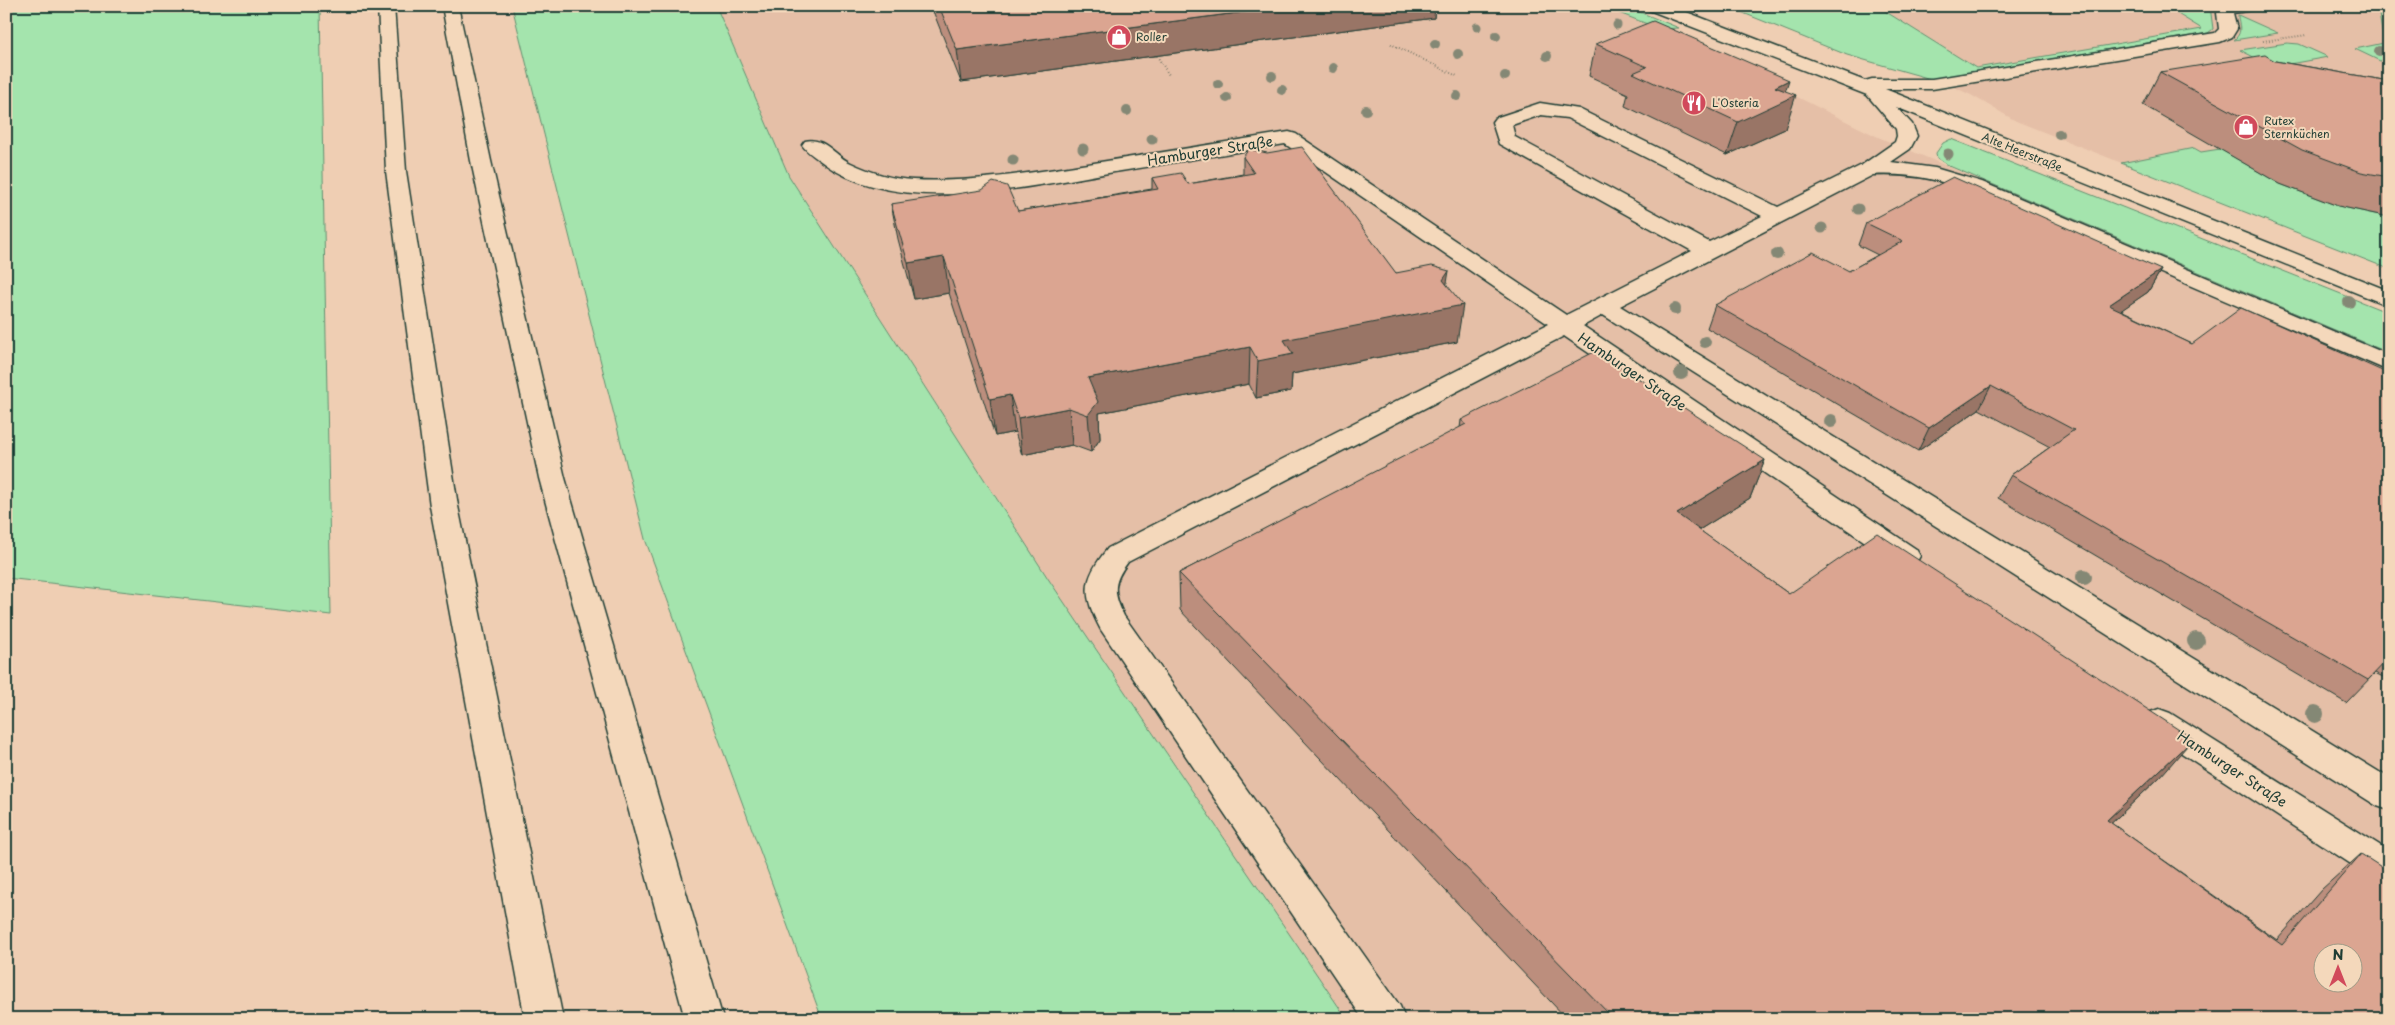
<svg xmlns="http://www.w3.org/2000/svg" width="2395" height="1025" viewBox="0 0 2395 1025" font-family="'Playpen Sans',sans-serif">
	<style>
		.built { fill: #e5bfa7; fill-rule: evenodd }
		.green { fill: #a4e4ad; stroke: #629070 }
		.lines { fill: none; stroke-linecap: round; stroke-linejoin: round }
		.minor-casing { stroke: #1f3d34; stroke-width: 3 }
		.highway-casing { stroke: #1f3d34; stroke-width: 3 }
		.path { stroke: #1f3d34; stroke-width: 2; stroke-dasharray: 0.5 2.5; stroke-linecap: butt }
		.minor { fill: #f4d8bb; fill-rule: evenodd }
		.highway { fill: #f4d8bb; fill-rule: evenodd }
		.tree { fill: #848874 }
		.wall { fill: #bc8e7d; stroke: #1f3d34 }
		.shaded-wall { fill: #997466; stroke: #1f3d34 }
		.building { fill: #dba591; stroke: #1f3d34; fill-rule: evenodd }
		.labels { text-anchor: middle; stroke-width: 4; stroke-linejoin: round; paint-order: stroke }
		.far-poi-label { font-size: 11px; fill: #1f3d34; stroke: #f4d8bb; text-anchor: start }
		.far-street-label { font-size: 11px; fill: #1f3d34; stroke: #f4d8bb }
		.street-label { font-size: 14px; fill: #1f3d34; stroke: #f4d8bb }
	</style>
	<rect width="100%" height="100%" fill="#efceb3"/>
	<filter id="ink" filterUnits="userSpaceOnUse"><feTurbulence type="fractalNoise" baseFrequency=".02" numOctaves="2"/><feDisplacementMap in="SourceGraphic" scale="10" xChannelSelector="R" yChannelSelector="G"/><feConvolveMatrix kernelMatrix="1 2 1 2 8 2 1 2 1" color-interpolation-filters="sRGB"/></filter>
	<g filter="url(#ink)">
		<path class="built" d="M716,6H1601L1660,29L1878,137L2389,353V1019H1347L1049,580L789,176ZM2322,952H2352V982H2322Z
			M1762,6H2389V269L2016,121L1971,95L1864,45Z"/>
		<path class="green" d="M6,6H320L331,615L6,578Z
			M512,6H716L789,176L1049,580L1347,1019H822L645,539Z
			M1601,6H1625L1679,28L1660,29Z
			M1726,6H1860L1883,10L1976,68L2202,29L2176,13L2174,8L2176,6H2210L2213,29L2208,33L1931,79L1847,55Z
			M2384,6H2389V59L2380,61L2355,49L2384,43L2379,14Z
			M2238,15L2278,33L2234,40C2244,31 2238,26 2238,15Z
			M2287,43L2299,44L2328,57L2273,67L2240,50Z
			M1951,139L2389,313V353L1947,165L1937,158L1936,153L1943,143Z
			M2194,148L2201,152L2220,149L2280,184L2338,206L2389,217V269L2121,163Z"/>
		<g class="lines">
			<defs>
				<path id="minor" d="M1647,6H1671L1865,81L1872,79H1932L2215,33L2219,29L2217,13L2221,6H2255L2253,10L2233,13L2237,29L2232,37L2220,42L1932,89H1885L2389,291V306L1896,107L1912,124L1917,136L1910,149L1891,162L1935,168L1982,182L2389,355V371L1968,190C1936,179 1907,173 1873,175L1620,306L2389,778V810L2377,806L1603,315L1583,326L1916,549L1920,556L1916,563L1906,566L1896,563L1564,336L1128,562C1112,583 1113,593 1124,616L1400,1006L1405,1019H1363L1101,630C1082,594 1082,580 1108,548L1548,324L1285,144C1231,153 1176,162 1121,171C1033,185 900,220 822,162C815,157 807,152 802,145L805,141C824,136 835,156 851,163C870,172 891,179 913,180C974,183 1034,172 1094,163C1159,153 1224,142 1289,132L1296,134L1566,315L1692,251L1499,144L1492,122L1495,118L1540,103L1579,109L1778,207L1862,165L1895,142L1897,136L1896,129L1867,95L1649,10ZM1541,115L1567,118L1762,216L1709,242L1515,137L1512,125Z
					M2159,709L2170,713L2389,851V886L2377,881L2148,731L2143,722L2148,713Z"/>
				<path id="highway" d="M378,6H394L406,171L458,506L563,1019H525L430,506L386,171Z
					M442,6H458L491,161L565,478L723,1019H685L539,478L471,161Z"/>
			</defs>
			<use href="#minor" class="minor-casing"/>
			<use href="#highway" class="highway-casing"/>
			<path class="path" d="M2263,41L2307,35
				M1391,44L1457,76
				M1157,56L1169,75"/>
			<use href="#minor" class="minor"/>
			<use href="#highway" class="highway"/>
		</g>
		<g class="tree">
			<circle cx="1617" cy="25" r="4.5"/>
			<circle cx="1477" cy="27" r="4.5"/>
			<circle cx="1496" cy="36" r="5"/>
			<circle cx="1435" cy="44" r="5"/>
			<circle cx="2379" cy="51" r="5"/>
			<circle cx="1458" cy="54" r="5"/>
			<circle cx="1547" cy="56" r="5"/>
			<circle cx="1333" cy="68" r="5"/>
			<circle cx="1272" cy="76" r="5"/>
			<circle cx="1505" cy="76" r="5"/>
			<circle cx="1218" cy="84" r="5"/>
			<circle cx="1282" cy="90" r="5"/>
			<circle cx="1457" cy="96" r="5"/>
			<circle cx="1227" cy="98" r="5"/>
			<circle cx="1366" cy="110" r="5"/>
			<circle cx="1127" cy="111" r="5"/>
			<circle cx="2059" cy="134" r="5"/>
			<circle cx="1152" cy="139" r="5.5"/>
			<circle cx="1083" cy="149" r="5.5"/>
			<circle cx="1948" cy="154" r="5.5"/>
			<circle cx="1013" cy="160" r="5.5"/>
			<circle cx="1858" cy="209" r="5.5"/>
			<circle cx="1822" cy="228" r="5.5"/>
			<circle cx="1777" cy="254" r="6"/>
			<circle cx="2349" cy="302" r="6"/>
			<circle cx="1675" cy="309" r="6"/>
			<circle cx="1705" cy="342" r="6"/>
			<circle cx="1681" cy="373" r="7"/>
			<circle cx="1831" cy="421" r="7"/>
			<circle cx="2084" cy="577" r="8"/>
			<circle cx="2196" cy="641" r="9"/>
			<circle cx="2315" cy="714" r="9"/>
		</g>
		<path class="wall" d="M931,6H1435L1434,18L961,82Z
			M1860,6H1885L1883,10Z
			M1596,44L1786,91L1785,129L1727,155L1625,106L1628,94L1589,76Z
			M2275,61L2389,81V217L2338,206L2280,184L2143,105L2160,72Z
			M1243,157L1396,273L1447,285L1457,342L1292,374L1291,391L1256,398L1249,384L1099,413L1100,439L1091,452L1072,445L1022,455L1015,432L995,436L949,293L914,299L898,239L891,204L1018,211L1152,189V178L1188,184L1243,174Z
			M1866,223L2161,270L2148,292L2121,310L2192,344L2389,374V680L2375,673L2346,703L1998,498L2011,475L2050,447L1979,409L1918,451L1707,328L1715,305L1849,271L1878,255L1858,245Z
			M1461,420L1765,460L1750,498L1699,530L1789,594L2161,776L2111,823L2277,940L2322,889L2361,854L2389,1019H1567L1180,610L1179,573L1460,428Z"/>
		<path class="shaded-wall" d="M1290,6H1435L1434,18L961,82L957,50Z
			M1789,80L1782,101L1796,95L1785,129L1727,155L1738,122L1775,87Z
			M944,257L949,293L914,299L908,263Z
			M2161,270L2148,292L2097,327L2109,305Z
			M1449,271L1443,307L1463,305L1457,342L1292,374L1291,391L1256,398L1258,361L1284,340Z
			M1250,347L1249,384L1099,413L1100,439L1091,452L1088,415V378Z
			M1991,386L1979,409L1918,451L1929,428Z
			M1010,395L1015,432L995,436L990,399Z
			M1069,408L1072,445L1022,455L1018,418Z
			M1765,460L1750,498L1664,552L1677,514Z
			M2193,739L2161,776L2077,856L2107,820Z"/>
		<path class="building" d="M939,6H1290L957,50Z
			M1653,21L1789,80L1775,87L1796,95L1738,122L1633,73L1647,67L1596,44Z
			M2265,55L2275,61L2389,81V177L2361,172L2302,150L2160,72Z
			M1302,147L1396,273L1432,266L1449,271L1443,280L1463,305L1284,340L1293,354L1258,361L1250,347L1088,378L1098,402L1088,415L1069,408L1018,418L1010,395L990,399L944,257L908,263L891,204L982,190L993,182L1007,186L1018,211L1158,189L1152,178L1181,173L1188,184L1254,173L1243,157L1249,149L1267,153Z
			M1953,177L2161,270L2109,305L2192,344L2241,308L2389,374V658L2368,680L2011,475L2074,430L1991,386L1929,428L1715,305L1813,252L1849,271L1903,241L1866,223Z
			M1596,351L1765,460L1677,514L1789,594L1877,533L2193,739L2107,820L2282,945L2361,854L2389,872V1019H1614L1179,573L1466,424L1461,420ZM2322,952H2352V982H2322Z"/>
	</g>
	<defs>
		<symbol id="shop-disc" viewBox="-11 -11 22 22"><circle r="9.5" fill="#d1495b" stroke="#f4d8bb"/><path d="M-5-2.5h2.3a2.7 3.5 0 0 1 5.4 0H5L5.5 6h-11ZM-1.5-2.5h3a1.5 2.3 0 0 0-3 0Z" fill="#fff"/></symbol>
		<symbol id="restaurant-disc" viewBox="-11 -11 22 22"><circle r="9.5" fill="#d1495b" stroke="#f4d8bb"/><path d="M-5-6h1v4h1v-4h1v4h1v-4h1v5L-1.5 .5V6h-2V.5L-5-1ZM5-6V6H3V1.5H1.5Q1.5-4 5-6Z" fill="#fff"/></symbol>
	</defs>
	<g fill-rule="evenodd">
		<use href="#shop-disc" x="1105" y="23" width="28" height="28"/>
		<use href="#restaurant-disc" x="1680" y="89" width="28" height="28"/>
		<use href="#shop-disc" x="2232" y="113" width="28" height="28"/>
	</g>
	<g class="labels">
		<g class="far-poi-label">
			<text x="1136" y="41">Roller</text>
			<text x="1712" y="107">L'Osteria</text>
			<text x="2264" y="125">Rutex<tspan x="2264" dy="13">Sternküchen</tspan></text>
		</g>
		<g class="far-street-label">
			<text transform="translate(2022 152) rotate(22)" y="4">Alte Heerstraße</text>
		</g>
		<g class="street-label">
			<text transform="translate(1210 151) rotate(-9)" y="5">Hamburger Straße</text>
			<text transform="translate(1632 372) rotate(34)" y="5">Hamburger Straße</text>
			<text transform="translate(2232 769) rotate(33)" y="5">Hamburger Straße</text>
		</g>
	</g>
	<rect width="2395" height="1025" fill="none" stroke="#f4d8bb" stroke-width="25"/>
	<rect x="12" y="12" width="2370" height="1000" fill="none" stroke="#1f3d34" stroke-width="2" filter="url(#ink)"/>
	<g transform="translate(2338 968)"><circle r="24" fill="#f4d8bb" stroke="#9f9a85"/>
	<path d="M0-4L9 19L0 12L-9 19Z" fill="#d1495b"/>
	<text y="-8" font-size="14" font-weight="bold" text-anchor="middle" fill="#1f3d34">N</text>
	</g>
</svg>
